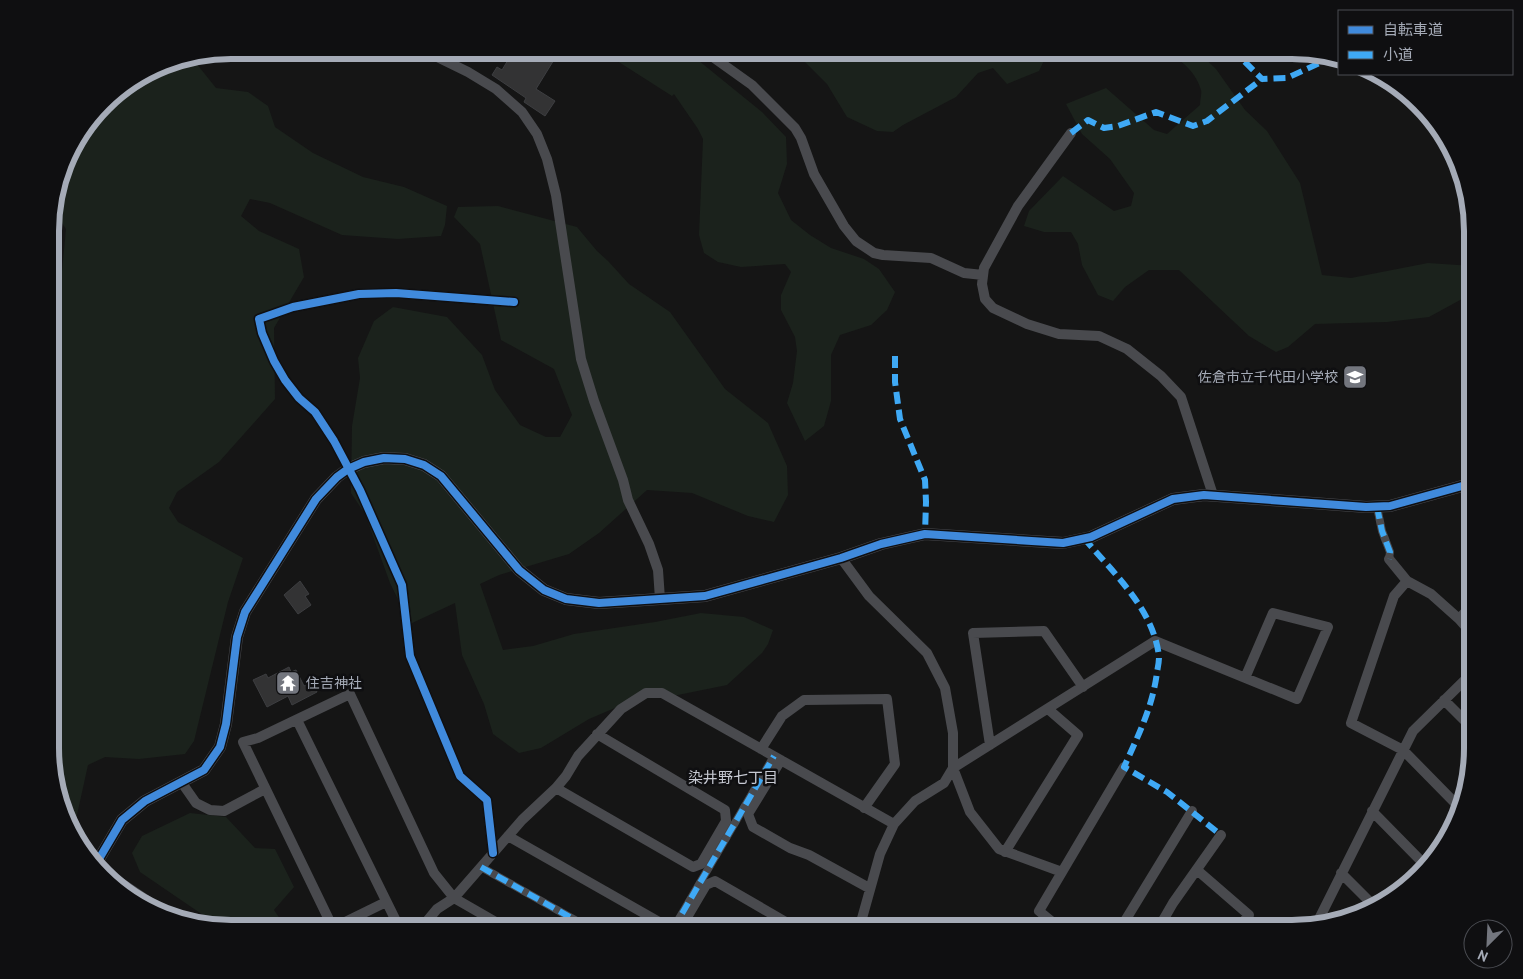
<svg xmlns="http://www.w3.org/2000/svg" width="1523" height="979" viewBox="0 0 1523 979" font-family="'PT Sans','Noto Sans JP',sans-serif">
	<style>
		.green { fill: #1b221c }
		.building { fill: #333334; stroke: #3d3e41 }
		.lines { fill: none; stroke-linecap: round; stroke-linejoin: round }
		.pedestrian { stroke: #494a4e; stroke-width: 8 }
		.minor { stroke: #494a4e; stroke-width: 10 }
		.tertiary { stroke: #494a4e; stroke-width: 12 }
		.quiet { stroke: #3fa9f5; stroke-width: 6; stroke-dasharray: 12 6; stroke-linecap: butt }
		.cycleway-casing { stroke: #0f0f11; stroke-width: 11 }
		.cycleway { stroke: #408adc; stroke-width: 8 }
		.labels { text-anchor: middle; stroke-width: 5; stroke-linejoin: round; paint-order: stroke }
		.poi-label { font-size: 14px; fill: #a5abb7; stroke: #0f0f11; text-anchor: end }
		.neighbourhood-label { font-size: 15px; fill: #c7cad3; stroke: #0f0f11 }
		.rim { fill: none; stroke: #a5abb7; stroke-width: 6 }
	</style>
	<rect width="100%" height="100%" fill="#151515"/>
	<path class="green" d="M600,50H694L693,56L762,112L786,137L787,164L778,193L791,220L810,235L831,248L864,259L879,269L895,292L887,310L871,325L840,335L831,355V401L824,426L805,441L787,403L793,383L797,351L795,337L781,310V295L791,272L785,264L741,267L718,262L704,253L699,235L703,139L698,129L674,94L672,96Z
		M791,50H1049L1039,71L1007,84L993,68L978,73L956,97L903,125L893,132L877,131L847,117L827,84L794,51Z
		M1159,50H1196L1216,69L1245,110L1267,131L1300,183L1322,275L1351,278L1428,263L1473,266V293L1429,317L1387,322L1315,324L1288,347L1276,352L1249,336L1179,270H1149L1125,287L1113,301L1098,295L1082,265L1078,244L1071,232H1044L1024,226L1029,211L1063,176L1114,211L1131,206L1134,193L1110,159L1082,134L1066,104L1106,88L1154,130L1167,134L1200,105C1200,100 1202,94 1201,90C1196,71 1177,55 1159,50Z
		M192,58L216,88L248,92L268,106L275,127L313,153L363,177L404,187L447,206L445,225L441,236L398,239L342,235L270,203L250,199L241,216L259,231L299,249L304,277L274,328L275,399L219,462L177,492L169,508L178,522L243,558L228,602L194,741L185,754L139,759L105,757L88,765L75,824L72,825L52,771V309L60,292L66,229L52,208L69,151L111,95L162,64Z
		M498,206L577,227L597,251L608,261L629,284L670,312L725,389L768,423L787,466L788,495L774,522L748,516L692,493L647,490L599,533L569,554L499,575L480,584L503,650L533,646L574,634L655,622L701,613L744,617L773,630L768,644L762,653L727,685L668,697L636,699L589,719L541,748L519,753L493,734L484,704L462,655L455,603L410,624L390,583L365,514L351,493L352,426L360,378L358,358L374,321L393,307L447,317L482,355L495,390L520,425L546,437H560L572,415L554,369L501,340L480,244L454,217L458,207Z
		M190,813L226,817L255,848L275,849L294,887L274,910L287,929L222,928L140,872L132,853L142,836Z"/>
	<path class="building" d="M514,50H560L536,89L555,101L545,116L524,102L526,98L492,75L497,67L502,70Z
		M300,581L309,594L305,596L311,605L298,614L284,595Z
		M289,667L291,672L296,670L304,686L312,682L317,692L292,705L288,696L267,707L253,680L266,674L268,678Z"/>
	<g class="lines">
		<path class="pedestrian" d="M1377,507L1382,531L1390,552L1389,559
			M481,867L591,929
			M673,929L774,756"/>
		<path class="minor" d="M423,50L468,72L496,89L522,112L537,134L547,159L556,195L581,359L594,401L623,480L628,500L649,544L658,570L660,599
			M703,50L752,85L795,128L801,138L814,174L844,226L856,241L874,253L883,255L931,258L964,273L983,275
			M1071,133L1018,206L984,268L982,284L985,299L993,308L1027,324L1059,334L1099,336L1127,349L1161,376L1181,397L1213,495
			M841,558L869,596L927,653L945,688L953,733V768L944,783L915,801L894,824L880,854L859,929
			M1389,559L1407,581L1431,594L1459,619L1473,635
			M1407,581L1394,596L1351,723L1403,750L1457,805
			M1459,619L1473,604
			M1444,700L1473,729
			M297,720L400,929
			M990,745L973,633L1044,631L1083,687
			M761,749L782,716L804,700L887,699L895,764L864,808
			M781,760L748,814L753,827L790,848L809,855L869,888
			M182,783L196,803L210,810L224,811L265,789
			M556,788L693,867L701,864L726,821L725,810L597,734
			M1372,811L1425,865
			M508,836L661,923V929
			M1005,852L1078,735L1048,709
			M493,853L487,800L460,776L410,656L402,585L360,490L334,441L315,412L299,398L285,380L274,361L262,333L259,319L293,307L359,294L396,293L514,302
			M1197,870L1249,915L1237,929
			M1062,872L999,849L970,812L953,768L1155,641L1297,699L1328,627L1273,613L1245,678
			M1341,873L1375,907
			M386,902L333,928L243,742L258,738L350,694L434,873L454,898L508,929
			M1316,925L1413,731L1473,672
			M417,929L423,926L437,909L454,898L522,820L556,788L566,776L578,756L621,709L646,693H662L894,824
			M685,929L683,924L706,885L715,881L791,925L808,929
			M1061,929L1039,911L1124,767
			M1120,929L1192,811
			M1158,929L1173,903L1221,835"/>
		<path class="tertiary" d="M96,864L122,820L145,801L204,770L220,747L226,724L237,637L245,612L316,499L337,477L348,469L364,462L384,458L405,459L424,465L441,476L519,570L544,590L566,599L599,603L705,596L841,558L881,544L925,534L1063,543L1091,537L1173,499L1204,495L1366,507L1390,506L1473,483
			M106,874L167,915"/>
		<path class="quiet" d="M1231,50L1240,57L1262,79L1287,78L1324,61L1339,59
			M1071,133L1088,120L1104,128L1118,126L1156,112L1193,126L1207,121L1262,79
			M895,356V382L900,419L925,480L926,502L925,534
			M1377,507L1382,531L1390,552L1389,559
			M1084,538C1113,573 1154,609 1159,657C1159,662 1158,667 1157,672C1153,706 1138,736 1124,767L1167,792L1221,835
			M481,867L591,929
			M673,929L774,756"/>
		<defs>
			<path id="cycleway" d="M493,853L487,800L460,776L410,656L402,585L360,490L334,441L315,412L299,398L285,380L274,361L262,333L259,319L293,307L359,294L396,293L514,302
				M96,864L122,820L145,801L204,770L220,747L226,724L237,637L245,612L316,499L337,477L348,469L364,462L384,458L405,459L424,465L441,476L519,570L544,590L566,599L599,603L705,596L841,558L881,544L925,534L1063,543L1091,537L1173,499L1204,495L1366,507L1390,506L1473,483"/>
		</defs>
		<use href="#cycleway" class="cycleway-casing"/>
		<use href="#cycleway" class="cycleway"/>
	</g>
	<defs>
		<symbol id="school-square" viewBox="-11 -11 22 22"><rect x="-9" y="-9" width="18" height="18" rx="4" fill="#73767e" stroke="#0f0f11"/><path d="M0-5L7-2L0 1L-7-2ZM-4 1L0 2.5L4 1V4Q0 6-4 4Z" fill="#fff"/></symbol>
		<symbol id="temple-square" viewBox="-11 -11 22 22"><rect x="-9" y="-9" width="18" height="18" rx="4" fill="#73767e" stroke="#0f0f11"/><path d="M0-6L5-2H3V0L6.5 2.5H4V6H1.5V3h-3V6H-4V2.5H-6.5L-3 0V-2H-5Z" fill="#fff"/></symbol>
	</defs>
	<g fill-rule="evenodd">
		<use href="#school-square" x="1341" y="363" width="28" height="28"/>
		<use href="#temple-square" x="274" y="669" width="28" height="28"/>
	</g>
	<g class="labels">
		<g class="poi-label">
			<text x="1338" y="382">佐倉市立千代田小学校</text>
			<text x="306" y="688" text-anchor="start">住吉神社</text>
		</g>
		<g class="neighbourhood-label">
			<text x="733" y="783">染井野七丁目</text>
		</g>
	</g>
	<path d="M0 0H1523V979H0ZM231 59H1292A172 172 0 0 1 1464 231V748A172 172 0 0 1 1292 920H231A172 172 0 0 1 59 748V231A172 172 0 0 1 231 59Z" fill="#0f0f11" fill-rule="evenodd"/>
	<path class="rim" d="M231 59H1292A172 172 0 0 1 1464 231V748A172 172 0 0 1 1292 920H231A172 172 0 0 1 59 748V231A172 172 0 0 1 231 59Z"/>
	<rect x="1338" y="10" width="175" height="65" fill="#0f0f11" stroke="#4b4d53"/>
	<rect x="1348" y="26" width="25" height="8" fill="#408adc" stroke="#4b4d53"/>
	<text x="1383" y="35" font-size="15" fill="#a5abb7">自転車道</text>
	<rect x="1348" y="51" width="25" height="8" fill="#3fa9f5" stroke="#4b4d53"/>
	<text x="1383" y="60" font-size="15" fill="#a5abb7">小道</text>
	<g transform="translate(1488 944) rotate(204)"><circle r="24" fill="#0f0f11" stroke="#4b4d53"/>
	<path d="M0-4L9 19L0 12L-9 19Z" fill="#73767e"/>
	<text y="-8" font-size="14" font-weight="bold" text-anchor="middle" fill="#a5abb7">N</text>
	</g>
</svg>
